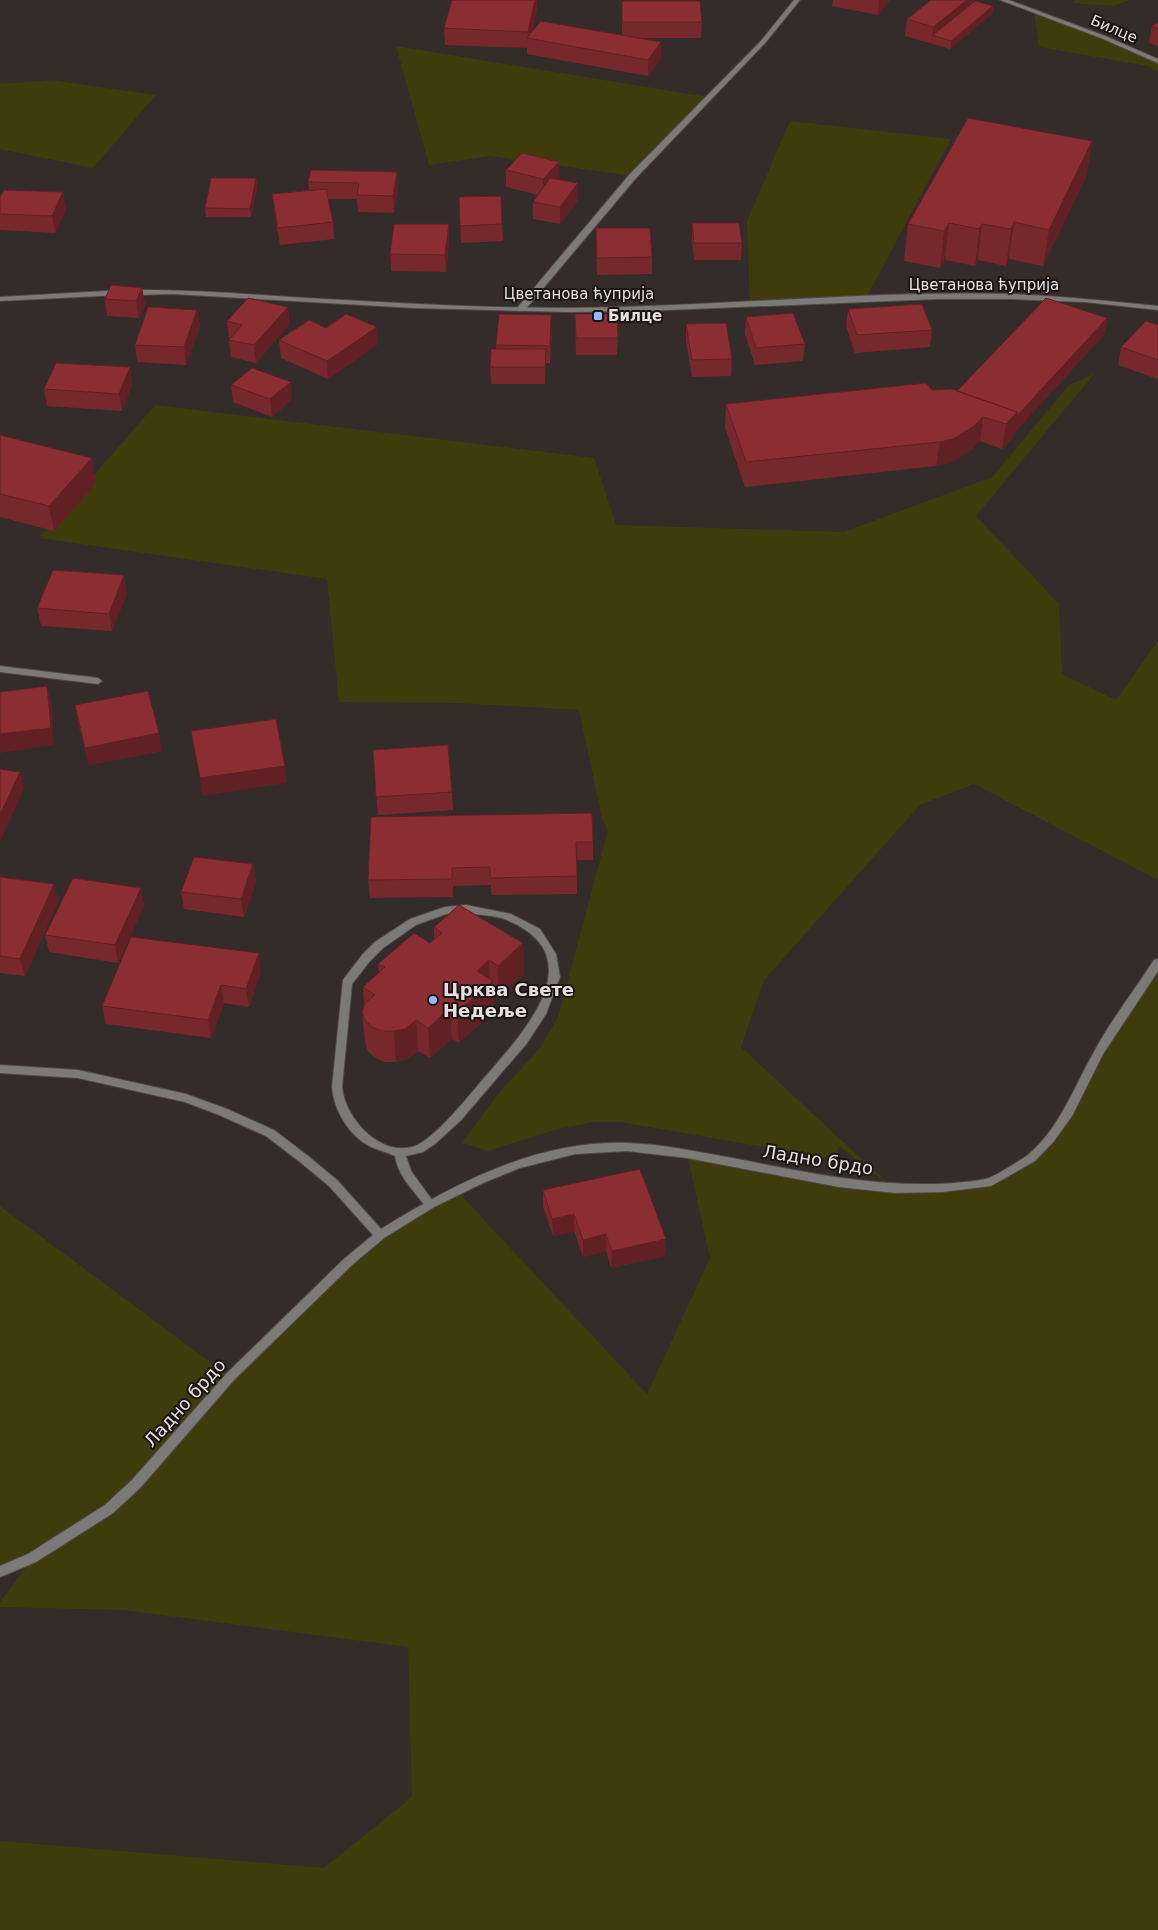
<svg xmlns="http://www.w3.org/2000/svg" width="1158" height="1930" viewBox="0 0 1158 1930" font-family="'DejaVu Sans',sans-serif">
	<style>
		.green { fill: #3e3c0d }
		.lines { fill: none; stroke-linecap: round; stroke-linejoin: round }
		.service-casing { stroke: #504946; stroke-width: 2 }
		.minor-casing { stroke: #504946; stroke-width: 2 }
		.tertiary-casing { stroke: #504946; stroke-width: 2 }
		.service { fill: #7c7a77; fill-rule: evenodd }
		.minor { fill: #7c7a77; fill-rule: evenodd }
		.tertiary { fill: #7c7a77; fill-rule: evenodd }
		.wall { fill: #77282d }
		.shaded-wall { fill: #612024 }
		.building { fill: #8a2e34; stroke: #612024 }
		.poi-dot { fill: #96b6fd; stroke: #181514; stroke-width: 2 }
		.labels { text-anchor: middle; stroke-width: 4; stroke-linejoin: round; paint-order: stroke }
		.far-street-label { font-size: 15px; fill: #e6e1df; stroke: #181514 }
		.far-poi-label { font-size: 15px; font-weight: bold; fill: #e6e1df; stroke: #181514; text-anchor: start }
		.poi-label { font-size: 18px; font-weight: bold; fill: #e6e1df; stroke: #181514; text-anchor: start }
		.street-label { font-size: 18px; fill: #e6e1df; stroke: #181514 }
	</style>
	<rect width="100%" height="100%" fill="#332c29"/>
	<path class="green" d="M1076,0H1129L1113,6L1072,3Z
		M1034,11L1158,61V71L1148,66L1039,47Z
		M396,46L708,97L633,176L490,156L429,165Z
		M51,80L156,95L93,168L0,149V84Z
		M790,121L951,139L865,300L750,304L747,221Z
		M1094,374L976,516L1059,604L1062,674L1116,700L1158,641V880L974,784L920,805L764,980L741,1047L894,1189L991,1182L1031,1158L1050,1138L1158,963V1930H0V1841L324,1868L412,1797L408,1647L123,1610L0,1607V1602L32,1559L0,1572V1206L230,1377L380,1235L457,1191L647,1394L710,1258L687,1154L894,1189L839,1146L834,1159L620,1122H593L554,1130L488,1151L462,1143L499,1093L541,1047L558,1017L608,830L602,818L579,710L455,703L339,702L327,579L39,538L155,405L594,458L616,525L844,532L992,477L1069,385Z"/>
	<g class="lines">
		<defs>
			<path id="service" d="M466,905L511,914L540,929L556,954L560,977L546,1014L527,1043L461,1120L435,1144L423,1152L406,1156L411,1171L435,1204L434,1207L430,1208L426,1207C414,1191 398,1176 395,1156C387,1152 377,1150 369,1146C348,1134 334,1110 332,1087L343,980L362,955L375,942L410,919L445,907ZM466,913C479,915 495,915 507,920C595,957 523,1033 485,1077C470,1094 436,1138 415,1146C381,1158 345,1119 342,1087L352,984L370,961L383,948L416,925L446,914Z"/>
			<path id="minor" d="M794,0H800L765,43L636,178L524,311H518V307L630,174L761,41Z
				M1000,0H1009L1105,36L1158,59V63L1101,38Z
				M0,666L98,678L102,681L98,684L0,672Z
				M1158,959V971L1103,1054L1072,1116L1054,1141L1035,1161L991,1186L942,1192L895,1193L839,1187L687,1158L627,1151L575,1154L520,1168L483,1183L434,1207L384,1238L352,1265L234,1380L140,1488L113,1513L36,1562L0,1577V1566L28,1554L105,1505L132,1480L226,1374L344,1259L373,1235L329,1186L300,1162L266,1136L219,1115L185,1102L78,1078L0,1073V1065L78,1070L186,1094L227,1109L274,1130L308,1156L337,1180L381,1229C455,1183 538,1140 627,1143C660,1144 694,1151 727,1157C794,1170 861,1185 930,1184C944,1184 976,1182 989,1178C997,1175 1021,1160 1028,1155C1060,1128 1074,1087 1094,1052C1111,1020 1134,991 1154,960Z"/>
			<path id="tertiary" d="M124,290C185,289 245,294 306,298C394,303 482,308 571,308C718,307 865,290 1013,294C1061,296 1110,301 1158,306V310L1085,302L1011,299H938L644,311L570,312L414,308L173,294L99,296L0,301V297Z"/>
		</defs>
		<use href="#service" class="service-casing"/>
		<use href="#minor" class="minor-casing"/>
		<use href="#tertiary" class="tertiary-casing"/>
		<use href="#service" class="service"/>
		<use href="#minor" class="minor"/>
		<use href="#tertiary" class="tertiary"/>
	</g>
	<path class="wall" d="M452,0H537V10L532,32L622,35V1L702,22L701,38H636L661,42V59L648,76L527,54V48L445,45L444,28Z
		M833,0H890L878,15L832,6Z
		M975,0V1L993,6L992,14L950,49L905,36L907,19Z
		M1158,22V46L1149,43L1152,26Z
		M1092,141L1086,177L1043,266L1009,259L1006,266L978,260L975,266L945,260L940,268L904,261L908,224Z
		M559,162V179L578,183V200L560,224L533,219V202L538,195L506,187V170Z
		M311,170L398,188L394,213L358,212L357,199H328L333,222L334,239L280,245L274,211L272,194L309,190L308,182Z
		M256,178L257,187L251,217H206L205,208Z
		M0,197L66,209L55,233L0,230Z
		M459,197L502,224L503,241L461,243Z
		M692,223L742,243L741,260H694L692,240Z
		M596,228L652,257V274L597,275L596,245Z
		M449,241L446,272L391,271L390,254Z
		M142,288L145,305L139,318L107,316L105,299Z
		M288,307L289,325L256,363L231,357L229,340L230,339L229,338L227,321Z
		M848,309L932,330L930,347L855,353L846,326Z
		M197,310L200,327L186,365L137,362L135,345Z
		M575,314L618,338L617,355H576Z
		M746,317L805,344L803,361L755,365L745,334Z
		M1107,318L1104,335L1014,433V437L1002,449L980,441L971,450L950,463L936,466L745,487L725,428L726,404L932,390L957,391Z
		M686,324L732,359L731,376L692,377L686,341Z
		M1158,325V379L1118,365L1121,347Z
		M326,328L378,344L328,379L281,358L279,340Z
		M552,332L550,363H546L545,384H491L490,367L496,349V345Z
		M130,367L132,385L122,411L47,406L44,389Z
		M231,385L292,399L272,417L233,402Z
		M0,435L96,483L54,531L0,517Z
		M127,593L112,631L41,626L37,608Z
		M75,705L162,751L89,765L78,723Z
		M373,750L452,792L453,810L378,815Z
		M371,817L593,842V860H577V894L491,895V885L453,886V897L370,898L368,880Z
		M253,864L256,882L244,917L184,909L181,892Z
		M0,877L54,884L58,902L25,976L0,973Z
		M141,888L144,906L118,963L49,952L45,935Z
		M434,927L523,943L524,974L499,997L493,993L494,1011L459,1043L452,1039L430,1058L418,1051L408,1059L396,1062H385L375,1058L368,1051L365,1042L362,1012L364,1004L363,987L379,973L378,964L430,943L434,939Z
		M261,971L249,1007L224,1003L211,1038L106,1024L102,1006Z
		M543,1190L666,1239L665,1256L611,1268L606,1251L583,1257L574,1231L553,1236L543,1207Z"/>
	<path class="shaded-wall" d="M535,0H537V10L531,39L528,38V32Z
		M879,0H890L878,15Z
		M967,0H975L974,9L933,35L932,44L933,27Z
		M993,6L992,14L950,49L951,41Z
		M661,42V59L648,76V60Z
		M1092,141L1086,177L1043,266L1049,230Z
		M559,162V178L543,196V179Z
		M397,172L398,188L394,213L393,196Z
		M256,178L257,187L251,217L250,209Z
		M578,183V200L560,224V207Z
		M63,192L66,209L55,233L52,216Z
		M1014,222L1009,259L1006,266L1011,229Z
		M949,223L945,260L940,268L944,231Z
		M449,224V241L446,272L445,255Z
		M982,224L978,260L975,266L979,229Z
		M142,288L145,305L139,318L136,301Z
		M288,307L289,325L256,363L254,345Z
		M197,310L200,327L186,365L184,347Z
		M551,315L552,332L550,363V346Z
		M1107,318L1104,335L1014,433V437L1002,449L1006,424Z
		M377,327L378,344L328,379L327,361Z
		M546,349V366L545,384V367Z
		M130,367L132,385L122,411L119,394Z
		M291,382L292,399L272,417L270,399Z
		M983,417L980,441L971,450L950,463L936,466L940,442Z
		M92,458L96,483L54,531L49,506Z
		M124,575L127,593L112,631L109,614Z
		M47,686L51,703L54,745L0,753V734Z
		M159,733L162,751L89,765L85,748Z
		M285,766L287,783L202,796L200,778Z
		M20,772L24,789L0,842V815Z
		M253,864L256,882L244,917L241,899Z
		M54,884L58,902L25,976L20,959Z
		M141,888L144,906L118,963L115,945Z
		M523,943L524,974L499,997L498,966Z
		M259,953L261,971L249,1007L246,989Z
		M489,960L490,984L493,981L494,1011L459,1043L457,1012L477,971Z
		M221,985L224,1003L211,1038L208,1020Z
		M450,1008L452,1039L430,1058L428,1028Z
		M416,1020L418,1051L408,1059L396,1062L394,1031Z
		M574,1214V1231L553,1236L552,1219Z
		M606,1234V1251L583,1257V1240Z
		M666,1239L665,1256L611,1268L612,1251Z"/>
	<path class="building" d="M452,0H535L528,32L444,28Z
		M931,0H967L933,27L907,19Z
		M622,1H700L702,22H622Z
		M975,1L993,6L951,41L933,35Z
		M541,21L661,42L648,60L527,38Z
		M1158,22V29L1152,26Z
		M968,118L1092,141L1049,230L1014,222L1011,229L982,224L979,229L949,223L944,231L908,224Z
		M522,153L559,162L543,179L506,170Z
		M311,170L397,172L393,196L357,195L359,183L308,182Z
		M211,178H256L250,209L205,208Z
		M550,178L578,183L560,207L533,202Z
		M326,189L333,222L278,228L272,194Z
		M4,190L63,192L52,216L0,214V197Z
		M501,196L502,224L460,226L459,197Z
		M692,223H739L742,243H694Z
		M394,224H449L445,255L390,254Z
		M596,228H650L652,257L597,258Z
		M111,285L142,288L136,301L105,299Z
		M248,298L288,307L254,345L229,340L242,325L227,321Z
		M1046,298L1107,318L1017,416V412L957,391Z
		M922,304L932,330L857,335L848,309Z
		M148,307L197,310L184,347L135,345Z
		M793,313L805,344L756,348L746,317Z
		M346,314L377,327L327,361L279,340L309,320L326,328Z
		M499,314L551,315L550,346L496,345Z
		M575,314H617L618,338H576Z
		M1146,321L1158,325V360L1121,347Z
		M726,323L732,359L692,360L686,324Z
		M491,349H546L545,367H490Z
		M56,363L130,367L119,394L44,389Z
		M252,368L291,382L270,399L231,385Z
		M926,383L932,390L952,389L1017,412L1006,424L983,417L974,426L953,439L940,442L746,462L726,404Z
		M0,435L92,458L49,506L0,494Z
		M53,570L124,575L109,614L37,608Z
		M47,686L51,728L0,734V692Z
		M148,691L159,733L85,748L75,705Z
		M276,719L285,766L200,778L191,731Z
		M448,745L452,792L376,797L373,750Z
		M0,769L20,772L0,815Z
		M592,813L593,842H576L577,876L490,878V867L452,868V879L368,880L371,817Z
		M194,857L253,864L241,899L181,892Z
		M0,877L54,884L20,959L0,956Z
		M73,878L141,888L115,945L45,935Z
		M459,905L523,943L498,966L489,960L477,971L493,981L457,1012L450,1008L428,1028L416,1020L405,1029L394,1031H382L372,1027L365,1020L362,1012L365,1003L375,995L363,987L385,967L378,964L414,933L430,943L442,933L434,927Z
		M131,937L259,953L246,989L221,985L208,1020L102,1006Z
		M640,1169L666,1239L612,1251L606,1234L583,1240L574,1214L552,1219L543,1190Z"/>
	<g class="poi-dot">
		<rect x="593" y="311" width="10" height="10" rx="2.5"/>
		<circle cx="433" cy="1000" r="5"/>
	</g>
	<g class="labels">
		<g class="far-street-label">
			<text transform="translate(1114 29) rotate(23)" y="5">Билце</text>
			<text x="984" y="290">Цветанова ћуприја</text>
			<text x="579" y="299">Цветанова ћуприја</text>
		</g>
		<g class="far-poi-label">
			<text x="608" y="321">Билце</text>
		</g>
		<g class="poi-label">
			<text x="443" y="996">Црква Свете<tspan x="443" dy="21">Недеље</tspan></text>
		</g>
		<g class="street-label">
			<text transform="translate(818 1160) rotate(9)" y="6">Ладно брдо</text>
			<text transform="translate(185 1403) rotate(-48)" y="6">Ладно брдо</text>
		</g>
	</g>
</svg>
